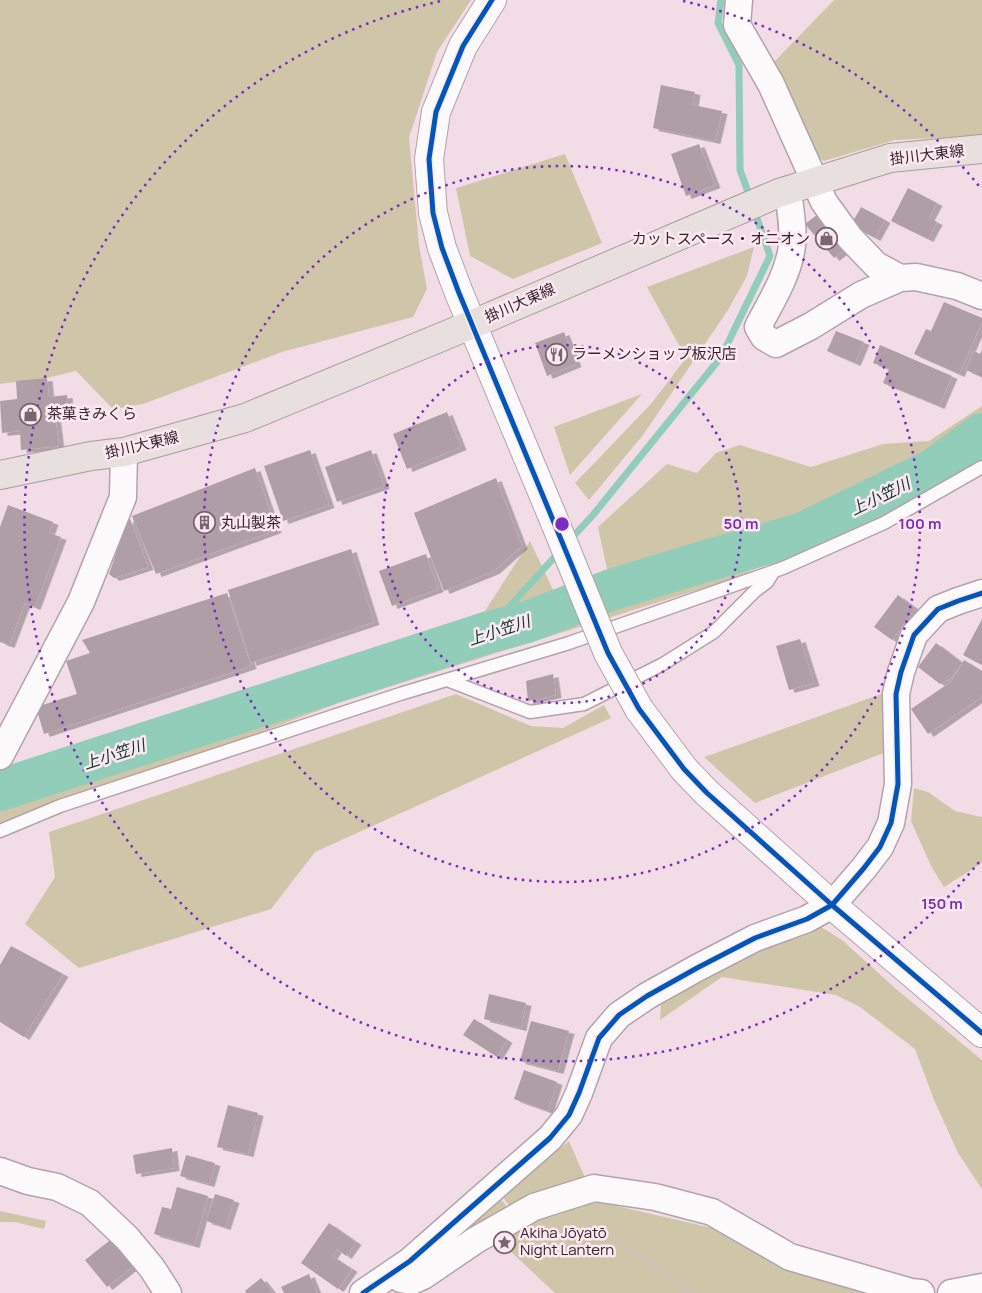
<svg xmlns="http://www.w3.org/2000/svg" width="982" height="1293" viewBox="0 0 982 1293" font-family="Manrope,'Noto Sans JP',sans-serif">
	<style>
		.green { fill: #cfc6aa }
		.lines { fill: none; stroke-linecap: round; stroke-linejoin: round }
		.stream { stroke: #92cdba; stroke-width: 7 }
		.river { stroke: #92cdba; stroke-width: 42 }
		.building { fill: #af9ea6; filter: url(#shadow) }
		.service-casing { stroke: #b4a3ab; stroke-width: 15 }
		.minor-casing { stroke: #b4a3ab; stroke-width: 29 }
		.tertiary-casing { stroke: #b4a3ab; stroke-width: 30 }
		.primary-casing { stroke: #ad9a9a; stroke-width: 30 }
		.path { stroke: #cbc2c6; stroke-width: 3; stroke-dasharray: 5 2.5; stroke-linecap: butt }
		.service { stroke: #fdfafb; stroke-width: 12 }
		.minor { stroke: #fdfafb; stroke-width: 26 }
		.tertiary { stroke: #fdfafb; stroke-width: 28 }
		.primary { stroke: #e8e0df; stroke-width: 28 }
		.tertiary-bridge-casing { stroke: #b4a3ab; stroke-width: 30; stroke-linecap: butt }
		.tertiary-bridge { stroke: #fdfafb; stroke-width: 28 }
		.cycleway-casing { stroke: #fce8f0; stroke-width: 8 }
		.cycleway { stroke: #0057b8; stroke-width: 5 }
		.ring { fill: none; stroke: #7b2cbf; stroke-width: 2.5; stroke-dasharray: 2.5 5 }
		.labels { text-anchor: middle; stroke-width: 5; stroke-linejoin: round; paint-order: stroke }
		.street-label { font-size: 15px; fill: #36242c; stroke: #fce8f0 }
		.poi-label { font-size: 15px; fill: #36242c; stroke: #fce8f0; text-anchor: start }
		.water-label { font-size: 16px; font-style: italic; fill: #0b372a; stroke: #fce8f0 }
		.centre { fill: #7b2cbf; stroke: #fce8f0; stroke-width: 2.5 }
		.ring-label { font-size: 15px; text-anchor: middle; font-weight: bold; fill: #7b2cbf; stroke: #fce8f0; stroke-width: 5; stroke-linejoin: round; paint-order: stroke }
	</style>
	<defs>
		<filter id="shadow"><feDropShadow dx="5.5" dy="3" stdDeviation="0" flood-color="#0004"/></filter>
	</defs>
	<rect width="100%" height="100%" fill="#f2dde6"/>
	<path class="green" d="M0,0H471L437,52L409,138L419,245L427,289L413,317L282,352L143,404L113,409L76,371L47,378L0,384Z
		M834,0H982V136L895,140L824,161L817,157L771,65Z
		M565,154L602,243L513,279L470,256L456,188Z
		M754,247L747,276L728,310L643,435L589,500L575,483L651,404L686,358L647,287Z
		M642,394L570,475L554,427Z
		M982,406V458L896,507L732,579L344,701L251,736L92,788L0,823V768L31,762L388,646L485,611L530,541L557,598L609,578L598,527L667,464L697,473L716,453L740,445L811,467L883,444L929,441Z
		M884,693L886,752L755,803L704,757Z
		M456,694L531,726L563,728L604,705L611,718L315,852L271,909L79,968L25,924L55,877L49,832Z
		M914,788L928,792L955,811L982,817V863L944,887L931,866L911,821Z
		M821,927L842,940L895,988L982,1060V1189L958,1153L934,1100L915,1049L860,1007L836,995L722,977L660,1020L661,1005L734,961Z
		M569,1141L595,1201L721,1230L878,1293H555L494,1236L522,1222L501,1195Z
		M498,1196L510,1210L419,1272Z
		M0,1211L46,1221L44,1229L14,1222H0Z"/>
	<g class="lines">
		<path class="stream" d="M721,0L718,23L739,65L740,170L751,200
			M569,541L593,515L721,357L770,256L754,210
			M486,633L560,551"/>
		<path class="river" d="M0,790L486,633L527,622L611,590L709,560L801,534L933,470L982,434"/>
	</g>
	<path class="building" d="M661,85L695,92L693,105L722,111L715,141L653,128Z
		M699,144L715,185L686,196L671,154Z
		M908,188L937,203L929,218L937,222L928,239L891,221Z
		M861,207L885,220L875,238L851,225Z
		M821,212L849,246L834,258L805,224Z
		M944,302L982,318V322L959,374L914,354L926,329L931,331Z
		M836,331L864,342L855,363L827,351Z
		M564,332L576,364L547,376L535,343Z
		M880,345L952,376L939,406L883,383L889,369L873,363Z
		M982,349V377L966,370L974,351L980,354Z
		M47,378L49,397L67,395L69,414L55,415L59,446L21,450L20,431L2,433L0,401L17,399L16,381Z
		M447,412L461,447L407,469L393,434Z
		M310,450L329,505L283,521L264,466Z
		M371,450L384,486L337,502L325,467Z
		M255,468L276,530L156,574L132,516Z
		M496,478L522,546L494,571L444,591L414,513Z
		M8,505L53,522L49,533L61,537L35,607L25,603L9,645L0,642V527Z
		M129,516L148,567L114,578L109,574Z
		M351,549L374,622L251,663L228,590Z
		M426,554L438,589L392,606L379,571Z
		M227,593L251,666L44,734L36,707L77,694L66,661L90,653L82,640Z
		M898,595L915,608L892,640L874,627Z
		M982,619V665L963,655Z
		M800,639L814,683L789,690L776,646Z
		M936,643L962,663L951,678L940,684L918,667Z
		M964,660L982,671V695L980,698L928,734L911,709L952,681Z
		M553,674L556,695L528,701L526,681Z
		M11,946L63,974L24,1037L0,1022V965Z
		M489,994L526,1003L521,1028L484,1019Z
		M474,1019L507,1040L497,1057L463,1035Z
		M531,1021L569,1031L558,1071L520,1061Z
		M524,1070L557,1082L548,1111L514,1099Z
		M228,1105L258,1113L248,1154L217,1147Z
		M172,1148L174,1168L136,1174L133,1155Z
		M186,1155L215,1163L209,1184L180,1176Z
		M177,1187L208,1196L194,1245L154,1234L162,1207L171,1209Z
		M215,1194L234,1200L225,1227L206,1221Z
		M329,1223L356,1242L346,1256L337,1249L332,1256L352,1269L338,1289L301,1263Z
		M504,1236L511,1242L504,1249L498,1243Z
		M114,1237L136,1264L107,1287L85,1260Z
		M309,1274L317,1293H284L281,1287Z
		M261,1278L273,1293H246L245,1291Z"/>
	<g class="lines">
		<defs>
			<path id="service" d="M447,680L530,712L584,704L663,664L714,632L755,591L767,582L774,571
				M0,831L60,806L400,694L569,643L783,568L884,523L982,467"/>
			<path id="minor" d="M739,0L737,25L771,84L824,202L850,238L876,265L900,278
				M788,190C790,210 795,233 791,252C786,279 770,303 758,327L764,337L776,344L811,326L861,295L900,278L916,277L957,286L982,296
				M0,756L81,602L123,497L124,452
				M0,1171L28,1181L57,1187L90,1203L127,1238L152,1268L168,1293
				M394,1272L401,1279L412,1281L423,1276L476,1240L534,1207L594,1188L655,1197L712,1212L790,1257L911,1292L921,1293
				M363,1293L410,1261L550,1138L569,1115L579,1093L599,1038L619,1015L647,996L697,968L755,938L807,919L832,905L864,868L880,847L891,823L898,784L896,694L901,672L914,635L938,609L958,601L982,593
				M951,1293L982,1287"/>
			<path id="tertiary" d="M492,0L463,46L436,112L429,159L433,213L442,248L459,293L556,525
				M639,709L684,769L707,793L832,905L982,1033"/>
			<path id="primary" d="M0,475L91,456L124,452L245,418L473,324L779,193L890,158L982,149"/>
		</defs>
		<use href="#service" class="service-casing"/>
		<use href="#minor" class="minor-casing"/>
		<use href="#tertiary" class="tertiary-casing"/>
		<use href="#primary" class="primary-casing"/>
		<path class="path" d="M582,1217L653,1264L690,1293"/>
		<use href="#service" class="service"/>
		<use href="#minor" class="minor"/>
		<use href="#tertiary" class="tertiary"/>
		<use href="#primary" class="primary"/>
		<defs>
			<path id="tertiary-bridge" d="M556,525L608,653L639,709"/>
		</defs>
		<use href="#tertiary-bridge" class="tertiary-bridge-casing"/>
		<use href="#tertiary-bridge" class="tertiary-bridge"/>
		<defs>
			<path id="cycleway" d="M492,0L463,46L436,112L429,159L433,213L442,248L459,293L608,653L639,709L684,769L707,793L832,905L982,1033
				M363,1293L410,1261L550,1138L569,1115L579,1093L599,1038L619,1015L647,996L697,968L755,938L807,919L832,905L864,868L880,847L891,823L898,784L896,694L901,672L914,635L938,609L958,601L982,593"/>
		</defs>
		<use href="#cycleway" class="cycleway-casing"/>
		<use href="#cycleway" class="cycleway"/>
	</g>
	<g class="ring">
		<circle cx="562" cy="524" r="179"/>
		<circle cx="562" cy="524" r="358"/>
		<path d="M979 862A537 537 0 1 1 441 1M683 1A537 537 0 0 1 979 186"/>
	</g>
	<defs>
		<symbol id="shop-ring" viewBox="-11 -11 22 22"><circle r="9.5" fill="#fce8f0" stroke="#78656d" stroke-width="1.5"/><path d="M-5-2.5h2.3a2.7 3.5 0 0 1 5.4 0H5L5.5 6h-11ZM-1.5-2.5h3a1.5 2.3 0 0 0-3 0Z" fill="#78656d"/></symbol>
		<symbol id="restaurant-ring" viewBox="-11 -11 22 22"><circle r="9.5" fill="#fce8f0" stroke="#78656d" stroke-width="1.5"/><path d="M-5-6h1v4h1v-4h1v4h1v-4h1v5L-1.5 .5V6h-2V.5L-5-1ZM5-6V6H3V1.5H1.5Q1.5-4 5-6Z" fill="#78656d"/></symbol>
		<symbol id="building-ring" viewBox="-11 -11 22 22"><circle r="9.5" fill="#fce8f0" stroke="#78656d" stroke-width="1.5"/><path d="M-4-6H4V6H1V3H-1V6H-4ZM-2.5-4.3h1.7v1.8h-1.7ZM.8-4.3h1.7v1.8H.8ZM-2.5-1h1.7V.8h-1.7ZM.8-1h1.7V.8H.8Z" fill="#78656d"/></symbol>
		<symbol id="sight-ring" viewBox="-11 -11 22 22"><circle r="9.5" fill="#fce8f0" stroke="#78656d" stroke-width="1.5"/><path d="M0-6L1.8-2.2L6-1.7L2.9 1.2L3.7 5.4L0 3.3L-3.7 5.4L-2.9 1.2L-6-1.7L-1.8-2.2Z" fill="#78656d"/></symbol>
	</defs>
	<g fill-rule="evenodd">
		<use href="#shop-ring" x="814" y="226" width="25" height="25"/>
		<use href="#restaurant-ring" x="544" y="342" width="25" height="25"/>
		<use href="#shop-ring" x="18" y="402" width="25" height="25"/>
		<use href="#building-ring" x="192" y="510" width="25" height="25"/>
		<use href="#sight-ring" x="492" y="1230" width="25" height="25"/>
	</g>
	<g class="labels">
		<g class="street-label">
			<text transform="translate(927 155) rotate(-7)" y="5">掛川大東線</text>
			<text transform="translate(520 303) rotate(-24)" y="5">掛川大東線</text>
			<text transform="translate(142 445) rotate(-13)" y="5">掛川大東線</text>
		</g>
		<g class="poi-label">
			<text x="810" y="244" text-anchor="end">カットスペース・オニオン</text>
			<text x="572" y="359">ラーメンショップ板沢店</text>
			<text x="47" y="419">茶菓きみくら</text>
			<text x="221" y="528">丸山製茶</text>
			<text x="520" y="1238">Akiha Jōyatō<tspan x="520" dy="17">Night Lantern</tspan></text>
		</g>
		<g class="water-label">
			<text transform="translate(880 496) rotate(-26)" y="6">上小笠川</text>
			<text transform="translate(499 630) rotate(-18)" y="6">上小笠川</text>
			<text transform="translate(114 754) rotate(-18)" y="6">上小笠川</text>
		</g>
	</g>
	<circle cx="562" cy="524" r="8" class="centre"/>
	<g class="ring-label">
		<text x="741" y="529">50 m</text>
		<text x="920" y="529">100 m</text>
		<text x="942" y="909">150 m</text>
	</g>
</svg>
